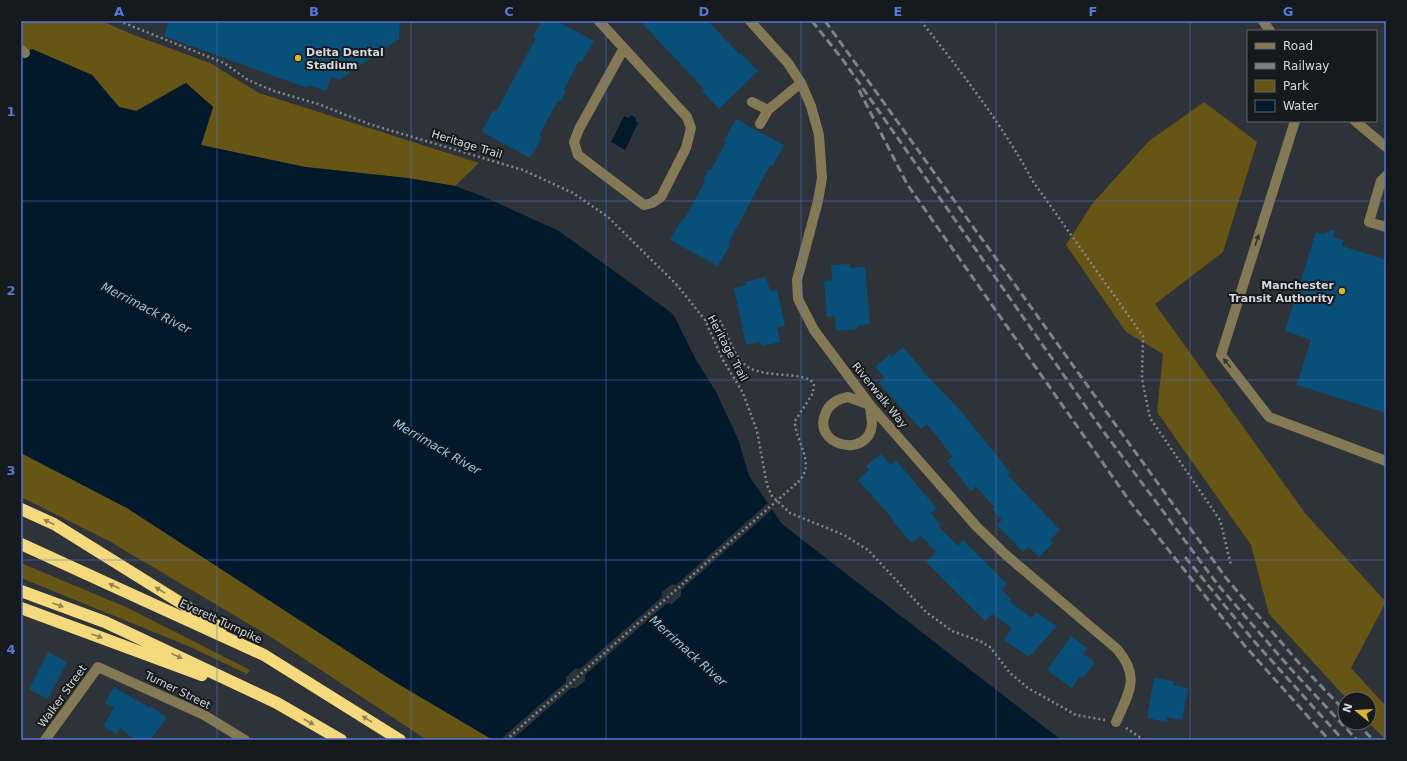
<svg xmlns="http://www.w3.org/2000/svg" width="1407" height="761" viewBox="0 0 1407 761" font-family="'DejaVu Sans',sans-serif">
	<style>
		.green { fill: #665515 }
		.water { fill: #01192a }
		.pier { fill: #2d3338 }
		.building { fill: #085079 }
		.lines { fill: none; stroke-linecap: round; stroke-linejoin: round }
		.path { stroke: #85898e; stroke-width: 2.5; stroke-dasharray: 2 3; stroke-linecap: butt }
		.minor { stroke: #837955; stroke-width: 10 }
		.highway { stroke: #f4da7d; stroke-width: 12 }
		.rail { stroke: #7d8286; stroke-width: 3; stroke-dasharray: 8 4; stroke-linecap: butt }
		.path-bridge { stroke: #85898e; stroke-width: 2.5; stroke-dasharray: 2 3; stroke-linecap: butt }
		.oneway { fill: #37362d }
		.oneway2 { fill: #918451 }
		.grid { fill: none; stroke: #5477d9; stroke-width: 1; stroke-opacity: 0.55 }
		.poi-dot { fill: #d5b534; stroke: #171a1c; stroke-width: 1.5 }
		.labels { text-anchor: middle; stroke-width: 4; stroke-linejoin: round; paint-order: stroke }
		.poi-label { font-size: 11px; font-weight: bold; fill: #d5d8dc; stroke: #171a1c; text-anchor: start }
		.street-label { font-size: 11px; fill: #d5d8dc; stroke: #171a1c }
		.water-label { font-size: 12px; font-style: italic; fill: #8dc9f5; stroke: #171a1c }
		.neatline { fill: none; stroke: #5477d9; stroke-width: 1.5 }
		.grid-label { font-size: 13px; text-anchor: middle; font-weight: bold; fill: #5477d9 }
	</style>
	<rect width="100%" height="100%" fill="#2d3338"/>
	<path class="green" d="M21,21H102L131,34L210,63L259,93L479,163L455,186L407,178L305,167L201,145L213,107L186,83L137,111L119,107L92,75L32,49L21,56Z
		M1204,102L1257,142L1223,252L1155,304L1305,513L1386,602L1351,668L1386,706V740L1369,723V699H1347L1269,614L1251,545L1157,412L1163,354L1126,332L1066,245L1092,204L1149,141Z
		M21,453L127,508L395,682L493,740H427L274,639L109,541L21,497Z
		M21,563L128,608L250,670L247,674L188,646L21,578Z"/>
	<path class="water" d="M32,49L92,75L119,107L136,111L186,83L213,107L201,145L305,167L407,178L455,186L482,196L559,231L673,314L695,358L716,392L738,439L749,476L782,524L1061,740H493L395,682L127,508L21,453V56Z
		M631,115L636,118L635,121L638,123L625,150L611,142L624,116L629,118Z"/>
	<path class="pier" d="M769,502L774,508L681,590V596L672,604L667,603L585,675V681L576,688H571L512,740L501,739L566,682V677L576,668L580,669L662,597V592L672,584L676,585Z"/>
	<path class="building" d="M169,21H400L399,39L339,80L331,77L326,91L308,85L307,88L164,36Z
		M542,21H557L594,41L582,62L579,61L564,90L566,92L560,102L558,101L539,135L542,137L530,158L482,132L493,110L496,112L536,38L533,36Z
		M640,21H708L740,55L741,53L758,71L719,109L702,91L704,89Z
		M736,119L784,145L772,167L770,165L728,244L730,245L718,266L670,240L682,219L684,220L705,181L703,180L709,169L711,170L726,142L724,141Z
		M1335,229L1333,237L1344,240L1342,246L1386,260V413L1297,385L1311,340L1285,331L1316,232L1323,234Z
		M850,264V268L865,267L870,324L857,326L858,329L836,331L835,316L827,317L824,281L832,280L831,265Z
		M766,277L770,291L777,290L785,326L777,327L780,342L762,346L760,342L746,345L734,288L746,285L745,282Z
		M903,347L923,370L922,371L959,409L1010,472L1007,474L1060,530L1050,540L1053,543L1039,557L1029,547L1023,552L997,525L1002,520L992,509L994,507L976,486L971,491L947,461L953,457L943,445H944L927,424L921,429L879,383L885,378L875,367L890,354L892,357Z
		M881,454L891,465L896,460L937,509L931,513L940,524L938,526L958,546L963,540L1007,584L1002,590L1012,600L1010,602L1032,618L1036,612L1057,626L1029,657L1004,640L1012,628L992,614L985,621L926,562L936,552L921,536L911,543L892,520L893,519L858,480L869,470L866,466Z
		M1071,636L1087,648L1083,654L1095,662L1083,678L1080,676L1072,688L1047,670Z
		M48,652L67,662L48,699L29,689Z
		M1154,678L1174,681L1173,685L1188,688L1182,720L1167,717V722L1147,718Z
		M114,687L150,708L151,706L167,718L150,740H135L120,728L117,734L103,726L114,708L105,703Z"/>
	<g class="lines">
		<path class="path" d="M119,21L224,63L248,80L274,91L318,104L369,124L523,170L573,193L608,217L677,285L705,320L723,360L743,393L757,431L767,485L772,496L790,513L844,535L868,550L926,612L952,631L980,641L990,647L1010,673L1028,688L1076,715L1105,720
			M921,21C961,72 1001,122 1032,180L1143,336L1142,379L1150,418L1220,520L1231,565
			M705,320L715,318L720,321C728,334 732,351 742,362C758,381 804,369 814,384L813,393L795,421C795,442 817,463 798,482
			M1126,728L1144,740"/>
		<path class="minor" d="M599,21L687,117L691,128L686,148L661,197L652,203L644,205L578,155L574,142L579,129L624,48
			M750,21L788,63L801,83L811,106L819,135L822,178L818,201L797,280L798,299L814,330L870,405L977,527L1006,555L1117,649C1141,677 1129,692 1116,722
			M1263,21L1270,31
			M21,50L25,53
			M752,102L768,110L801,83
			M1295,121L1221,355L1269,417L1386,461
			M1355,121L1386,147
			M760,124L768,110
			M1386,176L1381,181L1369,222L1386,227
			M848,397L870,405C870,411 872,418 872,424C869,460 810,446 826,412C830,403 838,399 848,397Z
			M45,740L98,667L204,715L245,740"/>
		<path class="highway" d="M21,509L54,524L221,628
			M21,544L264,655L400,740
			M21,591L105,622L277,703L341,740
			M21,608L202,675"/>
		<path class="rail" d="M812,21L843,60L1098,424L1218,585L1290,668L1357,740
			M825,21L1226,578L1299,663L1345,711
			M859,90L907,184L1131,503L1245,646L1329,740
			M1185,557L1253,640L1343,740
			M1357,723L1373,740"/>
		<path class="path-bridge" d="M506,740L798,482"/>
	</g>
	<defs><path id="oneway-solid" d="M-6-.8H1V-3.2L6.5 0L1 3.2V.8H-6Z"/></defs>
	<g class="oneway">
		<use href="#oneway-solid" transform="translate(1257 240) rotate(-72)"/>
		<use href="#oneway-solid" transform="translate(1227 363) rotate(-128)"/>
	</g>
	<g class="oneway2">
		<use href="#oneway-solid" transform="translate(49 522) rotate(-154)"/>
		<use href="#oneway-solid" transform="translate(114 586) rotate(-155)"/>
		<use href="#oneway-solid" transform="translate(160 590) rotate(-148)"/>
		<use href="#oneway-solid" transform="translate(58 605) rotate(20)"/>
		<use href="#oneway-solid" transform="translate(97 636) rotate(20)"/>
		<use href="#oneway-solid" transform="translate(177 656) rotate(25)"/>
		<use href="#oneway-solid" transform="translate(367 719) rotate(-148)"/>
		<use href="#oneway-solid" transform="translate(309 722) rotate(30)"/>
	</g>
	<path class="grid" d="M217,21V740M411,21V740M606,21V740M801,21V740M996,21V740M1190,21V740M21,201H1386M21,380H1386M21,560H1386"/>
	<g class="poi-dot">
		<circle cx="298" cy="58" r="4"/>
		<circle cx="1342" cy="291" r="4"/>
	</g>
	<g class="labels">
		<g class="poi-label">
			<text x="306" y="56">Delta Dental<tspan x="306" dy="13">Stadium</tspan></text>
			<text x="1334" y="289" text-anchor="end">Manchester<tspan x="1334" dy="13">Transit Authority</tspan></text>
		</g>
		<g class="street-label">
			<text transform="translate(467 144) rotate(17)" y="4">Heritage Trail</text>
			<text transform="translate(728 348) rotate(62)" y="4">Heritage Trail</text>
			<text transform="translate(880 395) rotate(51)" y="4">Riverwalk Way</text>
			<text transform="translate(221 621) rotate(25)" y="4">Everett Turnpike</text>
			<text transform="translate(178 690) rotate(26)" y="4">Turner Street</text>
			<text transform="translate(62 696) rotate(-54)" y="4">Walker Street</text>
		</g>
		<g class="water-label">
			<text transform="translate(146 308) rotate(27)" y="4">Merrimack River</text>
			<text transform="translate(437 447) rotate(30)" y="4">Merrimack River</text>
			<text transform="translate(688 651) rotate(42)" y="4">Merrimack River</text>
		</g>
	</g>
	<rect width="1407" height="761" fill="none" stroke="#171a1c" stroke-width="44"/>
	<rect x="1247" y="30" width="130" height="92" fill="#171a1c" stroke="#636669"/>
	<rect x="1255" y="43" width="20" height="6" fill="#837955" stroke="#636669"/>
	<text x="1283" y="50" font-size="12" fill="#d5d8dc">Road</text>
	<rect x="1255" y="63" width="20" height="6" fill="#7d8286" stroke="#636669"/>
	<text x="1283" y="70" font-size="12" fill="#d5d8dc">Railway</text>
	<rect x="1255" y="80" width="20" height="12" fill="#665515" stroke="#636669"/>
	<text x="1283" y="90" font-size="12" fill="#d5d8dc">Park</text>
	<rect x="1255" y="100" width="20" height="12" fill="#01192a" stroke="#636669"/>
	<text x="1283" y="110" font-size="12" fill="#d5d8dc">Water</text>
	<g transform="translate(1357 711) rotate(288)"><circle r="19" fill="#171a1c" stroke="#636669"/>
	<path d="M0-3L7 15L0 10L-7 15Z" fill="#d5b534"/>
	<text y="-6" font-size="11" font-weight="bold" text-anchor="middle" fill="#d5d8dc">N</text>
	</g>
	<rect x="22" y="22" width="1363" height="717" class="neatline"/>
	<g class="grid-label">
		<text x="119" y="16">A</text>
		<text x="314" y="16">B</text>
		<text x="509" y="16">C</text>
		<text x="704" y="16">D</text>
		<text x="898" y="16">E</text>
		<text x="1093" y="16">F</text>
		<text x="1288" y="16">G</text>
		<text x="11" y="116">1</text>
		<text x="11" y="295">2</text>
		<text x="11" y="475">3</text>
		<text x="11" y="654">4</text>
	</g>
</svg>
